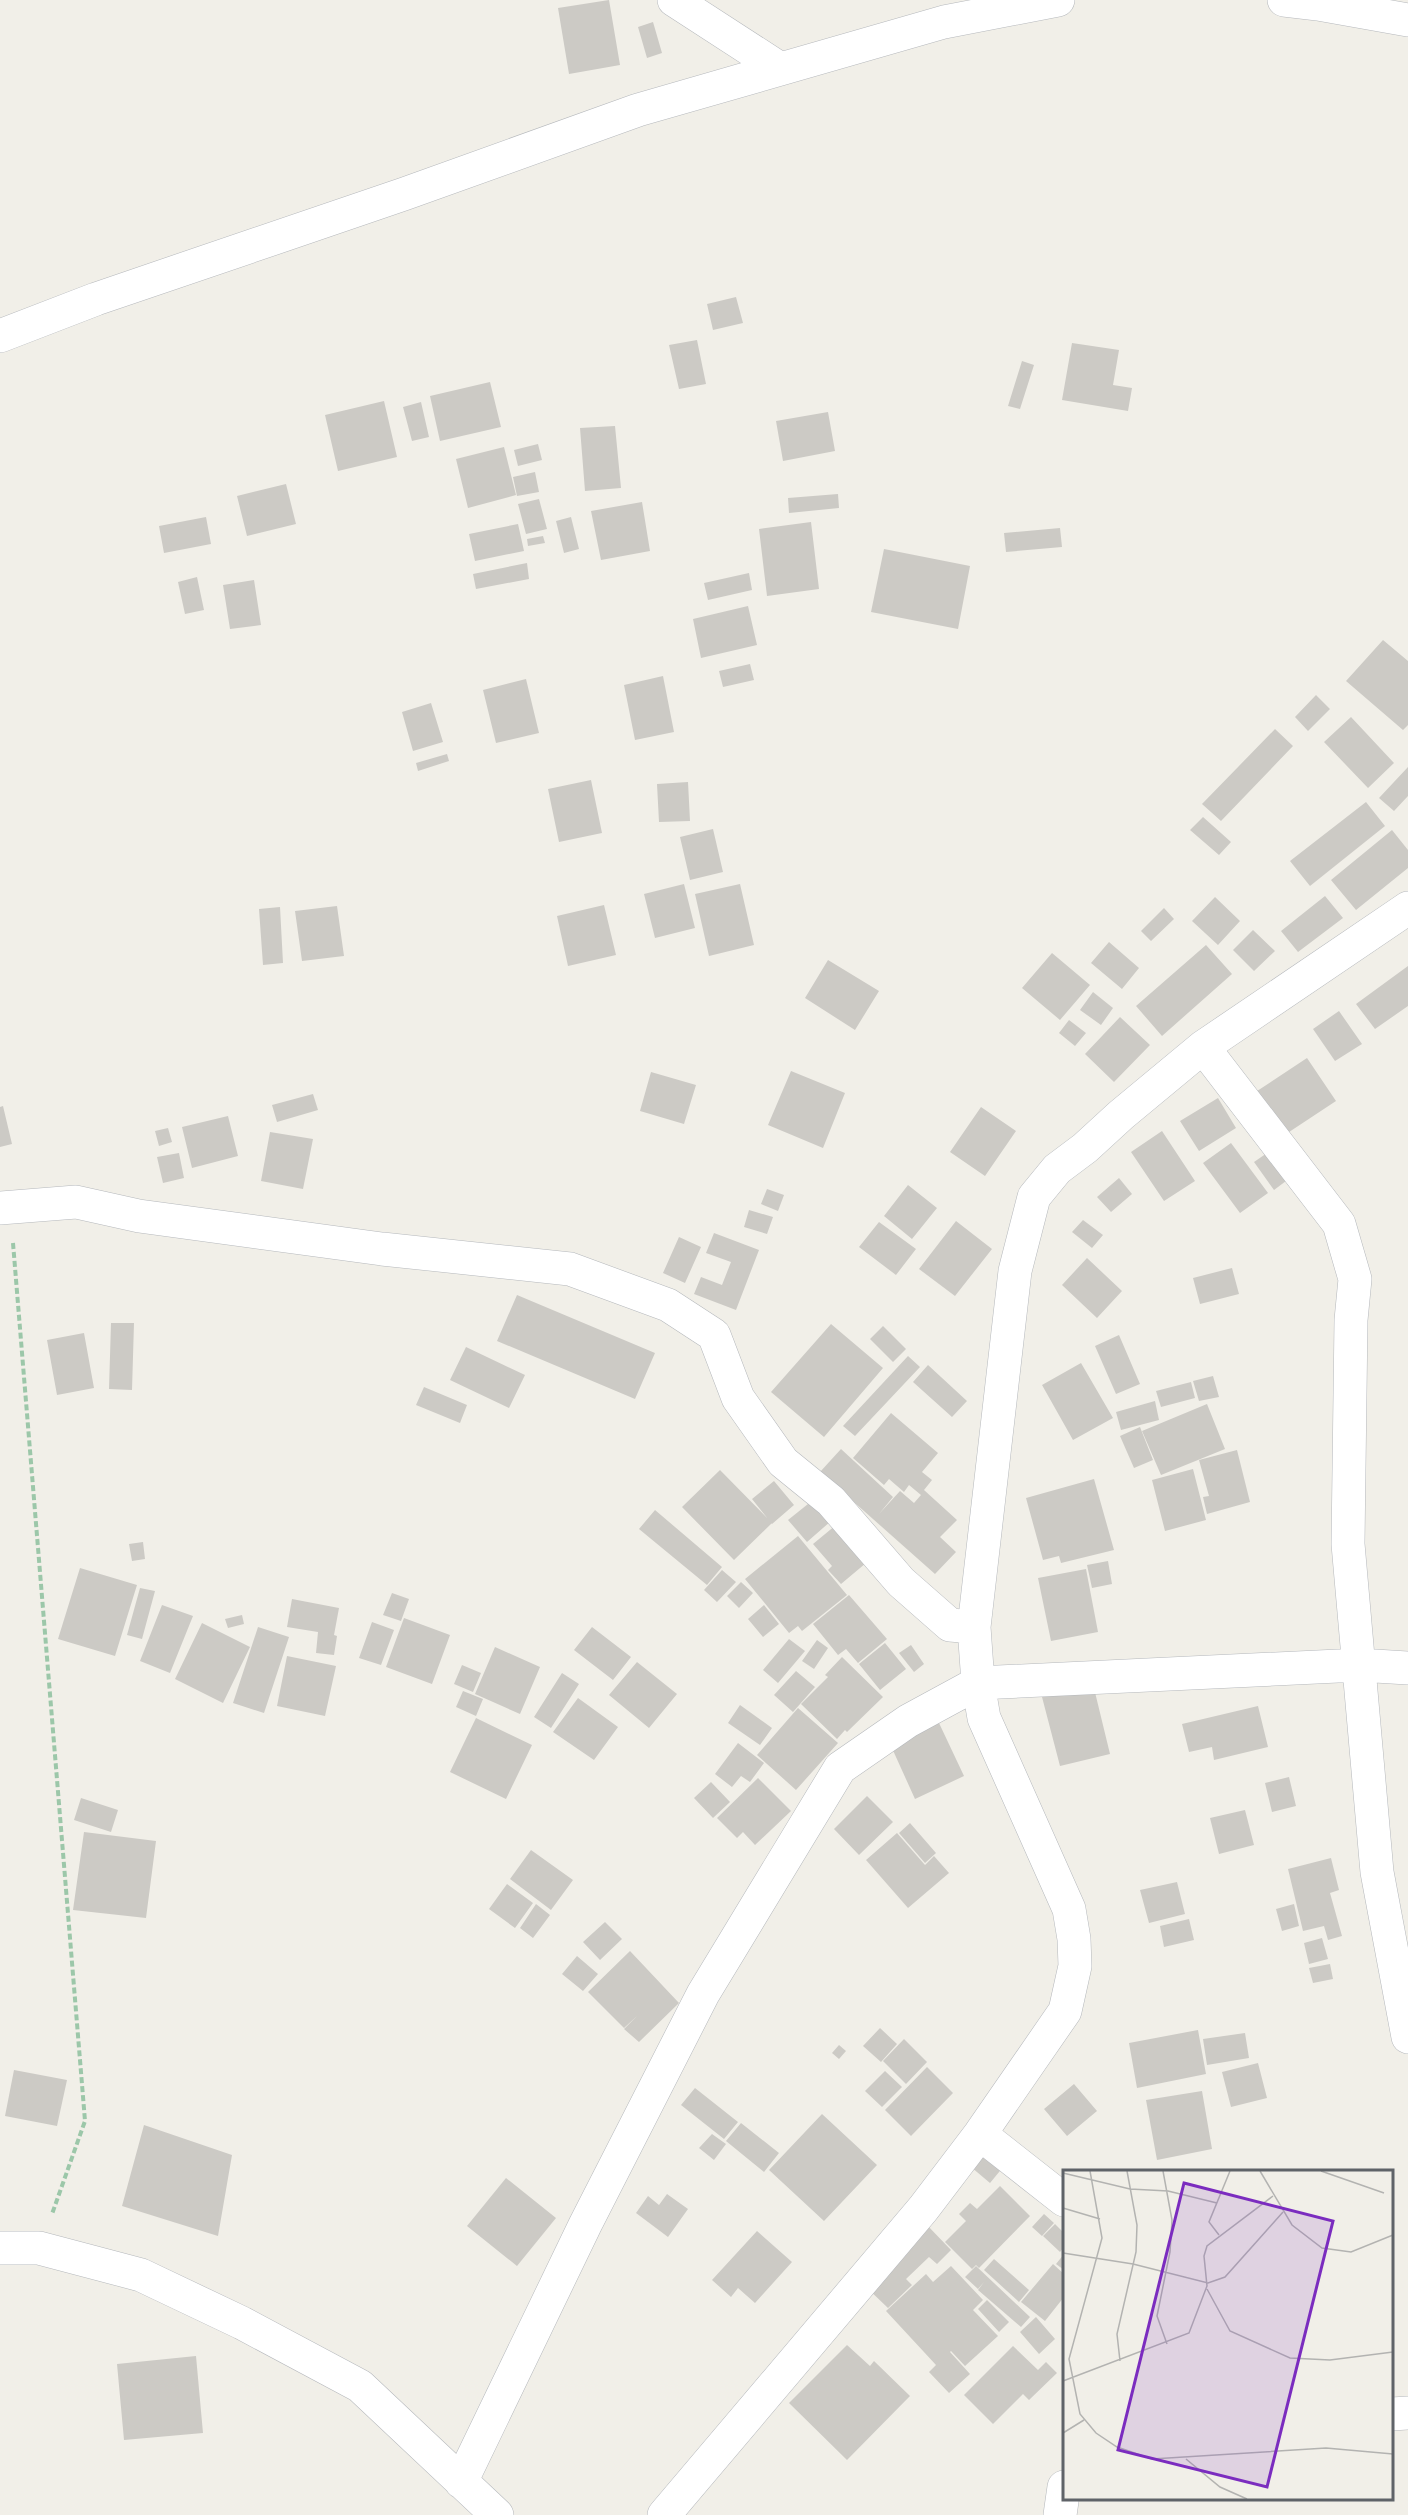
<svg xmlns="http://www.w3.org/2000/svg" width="1408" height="2515" viewBox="0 0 1408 2515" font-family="Montserrat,sans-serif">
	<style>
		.building { fill: #cccac5 }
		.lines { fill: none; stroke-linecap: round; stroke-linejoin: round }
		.minor-casing { stroke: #b5b8bc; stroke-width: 34 }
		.path { stroke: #9cc7a9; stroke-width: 4; stroke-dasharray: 6 3; stroke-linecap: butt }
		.minor { stroke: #fff; stroke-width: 33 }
		.inset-road { fill: none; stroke: #b3b3b1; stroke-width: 1.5 }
		.view { fill: #7b2cbf; fill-opacity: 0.15; stroke: #7b2cbf; stroke-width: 3 }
		.inset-edge { fill: none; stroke: #5f6368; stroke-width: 3 }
	</style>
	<rect width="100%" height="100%" fill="#f1efe8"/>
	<path class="building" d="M609,0L620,65L569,74L558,8Z
		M653,22L662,53L647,58L638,27Z
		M736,297L743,323L713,330L707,304Z
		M697,340L706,384L679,389L669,345Z
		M1072,343L1119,350L1113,385L1132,388L1128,411L1062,400Z
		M1022,361L1034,365L1020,409L1008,406Z
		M490,382L501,427L440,441L430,396Z
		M384,401L397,457L338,471L325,415Z
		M421,402L429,437L412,441L403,407Z
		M828,412L835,451L783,461L776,421Z
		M615,426L621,488L585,491L580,428Z
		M538,444L542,460L518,466L514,450Z
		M504,447L516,495L468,508L456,459Z
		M535,472L539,492L517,496L513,477Z
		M286,484L296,524L247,536L237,496Z
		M838,494L839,508L789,513L788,498Z
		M539,499L547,529L526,534L518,504Z
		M642,502L650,551L601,560L591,511Z
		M206,517L211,544L164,553L159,526Z
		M571,517L579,549L564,553L556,521Z
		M811,522L819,589L767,596L759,529Z
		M518,524L524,551L475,561L469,534Z
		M1060,528L1062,547L1006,552L1004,533Z
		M543,536L545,543L528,546L527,539Z
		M884,549L970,566L958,629L871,612Z
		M527,563L529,579L476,589L473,574Z
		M749,573L752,590L708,600L704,583Z
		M197,577L204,610L185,614L178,582Z
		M254,580L261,625L230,629L223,585Z
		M748,606L757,645L701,658L693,619Z
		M1383,640L1408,661V725L1403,730L1346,681Z
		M750,664L754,680L723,687L719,671Z
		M663,676L674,732L635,740L624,685Z
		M526,679L539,733L496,743L483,690Z
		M1316,695L1330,709L1308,731L1295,717Z
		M431,703L443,742L413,751L402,712Z
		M1351,717L1394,763L1368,788L1324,742Z
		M1275,729L1293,746L1221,821L1202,804Z
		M447,754L449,761L418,771L416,763Z
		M1408,767V796L1394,811L1379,798Z
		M591,780L602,833L559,842L548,789Z
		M688,782L690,821L659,822L657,784Z
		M1366,802L1385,826L1310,886L1290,861Z
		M1203,817L1231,842L1219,855L1190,830Z
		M713,829L723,872L690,880L680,837Z
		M1392,830L1408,850V868L1356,910L1331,880Z
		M684,884L695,928L655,938L644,894Z
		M740,884L754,945L709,956L695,894Z
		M1325,896L1343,918L1298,952L1281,931Z
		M1215,897L1240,921L1218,945L1192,921Z
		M604,905L616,955L568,966L557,916Z
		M337,906L344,956L302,961L295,911Z
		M280,907L283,963L263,965L259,909Z
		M1164,908L1174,919L1151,941L1141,931Z
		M1253,930L1275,951L1254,971L1233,950Z
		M1109,942L1139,968L1122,989L1091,963Z
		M1206,945L1232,974L1162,1036L1136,1006Z
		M1052,953L1090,985L1060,1020L1022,988Z
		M828,960L879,991L855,1030L805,998Z
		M1408,966V1006L1375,1029L1356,1004Z
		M1093,992L1113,1008L1101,1025L1080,1010Z
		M1339,1011L1362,1044L1335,1061L1313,1029Z
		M1120,1017L1150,1045L1114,1082L1085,1054Z
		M1069,1020L1086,1033L1075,1046L1059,1033Z
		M1307,1058L1336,1101L1280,1138L1251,1095Z
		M791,1071L845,1093L823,1148L768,1125Z
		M651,1072L696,1085L684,1124L640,1111Z
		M313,1094L318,1110L277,1122L272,1105Z
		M1218,1098L1236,1128L1199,1151L1180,1121Z
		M3,1106L12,1144L0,1147V1107Z
		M981,1107L1016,1131L985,1176L950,1152Z
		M228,1116L238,1156L192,1168L182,1127Z
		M168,1128L172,1142L159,1146L155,1131Z
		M1162,1131L1195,1181L1164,1201L1131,1152Z
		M270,1132L313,1139L303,1189L261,1181Z
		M1231,1143L1268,1193L1240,1213L1203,1163Z
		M1270,1151L1290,1178L1274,1190L1254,1162Z
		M179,1153L184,1178L163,1183L157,1157Z
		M1119,1178L1132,1194L1111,1212L1097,1197Z
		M908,1185L937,1208L912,1239L884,1216Z
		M767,1189L784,1195L778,1211L761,1204Z
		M749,1210L773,1217L767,1234L744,1227Z
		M1083,1220L1103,1235L1092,1248L1072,1232Z
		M956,1221L992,1249L955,1296L919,1269Z
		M879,1222L916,1249L896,1275L859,1247Z
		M714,1233L759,1250L736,1310L694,1294L701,1277L722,1285L731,1262L706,1253Z
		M679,1237L701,1247L685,1283L663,1273Z
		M1087,1258L1122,1291L1097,1318L1062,1285Z
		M1232,1268L1239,1294L1200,1304L1193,1278Z
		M517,1295L655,1353L635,1399L497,1341Z
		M111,1323H134L132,1390L109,1389Z
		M831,1324L883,1368L824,1437L771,1392Z
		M883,1326L906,1349L893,1362L870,1339Z
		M84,1333L94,1388L57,1395L47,1340Z
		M1119,1335L1140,1384L1116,1394L1095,1346Z
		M466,1347L525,1375L509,1408L450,1380Z
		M908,1356L920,1367L855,1436L843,1426Z
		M1081,1363L1113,1418L1073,1440L1042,1385Z
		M928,1365L967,1401L952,1417L913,1382Z
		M1213,1376L1219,1397L1199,1401L1193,1381Z
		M1191,1382L1195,1398L1161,1407L1156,1391Z
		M424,1387L467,1405L460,1423L416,1405Z
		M1155,1401L1159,1420L1121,1430L1116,1412Z
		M1207,1404L1225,1449L1161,1475L1142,1431Z
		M891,1413L938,1453L922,1472L932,1480L924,1490L957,1520L940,1537L956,1552L935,1574L820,1472L841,1449L893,1497L879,1514L900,1491L914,1503L921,1495L909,1485L904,1492L889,1479L884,1485L853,1458Z
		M1140,1427L1153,1460L1134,1468L1120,1436Z
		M1237,1450L1250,1502L1207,1514L1203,1497L1209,1496L1199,1460Z
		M1193,1469L1206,1520L1165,1531L1152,1480Z
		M720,1470L772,1523L734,1560L682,1507Z
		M1094,1479L1114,1550L1061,1563L1059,1556L1043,1560L1026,1498Z
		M774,1481L794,1505L772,1524L752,1499Z
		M813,1500L831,1521L807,1542L788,1520Z
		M655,1510L722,1567L707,1585L639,1529Z
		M836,1525L866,1563L841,1584L828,1570L832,1566L813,1544Z
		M798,1536L847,1595L802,1631L798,1626L789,1633L745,1579Z
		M143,1542L145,1559L132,1561L129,1544Z
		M1108,1561L1112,1584L1092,1588L1087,1565Z
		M80,1568L137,1585L115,1656L58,1639Z
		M1086,1569L1098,1632L1051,1641L1038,1578Z
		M722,1570L736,1582L717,1602L704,1590Z
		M741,1582L753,1593L739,1608L727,1596Z
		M140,1588L155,1591L142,1639L127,1635Z
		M392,1593L409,1599L401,1621L383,1615Z
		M849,1595L887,1639L858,1663L846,1649L838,1655L813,1624Z
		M292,1599L339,1608L334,1635L337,1636L334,1655L316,1653L318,1632L287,1627Z
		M162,1605L193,1616L170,1673L140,1661Z
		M764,1605L779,1624L763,1637L748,1619Z
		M242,1615L244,1624L228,1628L225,1619Z
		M404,1618L450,1635L432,1684L386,1667Z
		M372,1622L394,1630L381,1665L359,1658Z
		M202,1623L250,1647L223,1703L175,1679Z
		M258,1627L289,1637L264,1713L233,1703Z
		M592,1627L631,1657L613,1680L574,1650Z
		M789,1639L805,1651L778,1683L763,1670Z
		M817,1640L828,1648L814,1669L802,1661Z
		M885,1643L906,1669L880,1690L859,1664Z
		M911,1645L924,1664L914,1672L899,1653Z
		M495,1647L540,1667L520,1714L475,1694Z
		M287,1656L336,1666L325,1716L277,1706Z
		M842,1657L883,1697L847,1732L845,1730L837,1739L801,1704L828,1677L825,1675Z
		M637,1662L677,1694L649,1728L609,1695Z
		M462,1665L481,1673L473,1692L454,1684Z
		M796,1671L815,1687L793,1712L774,1695Z
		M562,1673L579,1684L551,1728L534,1717Z
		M1093,1684L1110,1754L1060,1766L1042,1697Z
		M463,1691L483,1699L476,1716L456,1707Z
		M578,1698L618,1727L594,1760L553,1732Z
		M740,1705L772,1728L760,1745L728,1723Z
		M1258,1706L1268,1747L1214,1760L1212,1747L1189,1752L1182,1724Z
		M798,1708L838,1743L796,1790L757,1755Z
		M476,1718L532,1745L506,1799L450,1772Z
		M939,1723L964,1776L915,1799L891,1746Z
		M738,1743L764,1763L750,1782L741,1776L732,1787L715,1774Z
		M1289,1777L1296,1806L1272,1812L1265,1783Z
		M758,1778L791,1811L755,1845L743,1832L737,1838L717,1818Z
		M711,1782L730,1802L713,1818L694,1798Z
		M867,1796L893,1822L859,1855L834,1829Z
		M81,1798L118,1810L111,1832L74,1820Z
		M1245,1810L1254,1845L1219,1854L1210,1818Z
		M910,1823L936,1853L925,1863L899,1833Z
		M84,1832L156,1841L146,1918L73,1910Z
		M897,1833L925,1865L934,1856L949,1873L908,1908L866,1860Z
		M531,1850L573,1880L551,1910L510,1879Z
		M1331,1858L1339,1890L1330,1893L1342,1936L1328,1940L1324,1926L1303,1931L1288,1869Z
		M1177,1882L1185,1914L1149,1923L1140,1890Z
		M507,1884L533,1903L515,1928L489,1909Z
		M536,1904L550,1915L533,1938L520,1928Z
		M1294,1904L1299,1926L1282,1931L1276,1909Z
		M1189,1919L1194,1940L1164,1947L1160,1926Z
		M605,1922L622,1939L600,1960L583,1942Z
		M1322,1938L1328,1959L1309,1964L1304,1943Z
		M630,1951L679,2003L639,2042L624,2029L637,2016L624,2028L588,1992Z
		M577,1956L598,1974L583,1991L562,1974Z
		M1330,1964L1333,1979L1313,1983L1309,1968Z
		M880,2028L897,2044L881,2062L863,2046Z
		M1198,2030L1206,2074L1137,2088L1129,2043Z
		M1245,2033L1249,2058L1207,2065L1203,2039Z
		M904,2039L927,2062L906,2084L883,2061Z
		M839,2045L846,2051L839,2059L832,2053Z
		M1258,2063L1267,2098L1231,2107L1222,2072Z
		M927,2067L953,2093L911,2136L885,2110Z
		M14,2070L67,2080L57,2126L5,2116Z
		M885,2071L902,2087L882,2107L865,2091Z
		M1074,2084L1097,2111L1067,2136L1044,2109Z
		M695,2088L738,2122L724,2139L681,2105Z
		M1202,2091L1212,2149L1157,2160L1146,2100Z
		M822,2114L877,2165L824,2221L769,2170Z
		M741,2123L779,2153L764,2172L726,2141Z
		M144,2125L232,2155L218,2236L122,2206Z
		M712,2134L726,2144L714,2160L699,2148Z
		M984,2151L1004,2166L990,2183L971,2167Z
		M506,2178L556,2218L517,2266L467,2226Z
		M1000,2186L1030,2216L979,2268L976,2265L979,2262L972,2269L945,2242L966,2221L959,2214L970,2203L977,2209Z
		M667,2194L688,2209L668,2237L636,2213L648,2196L659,2205Z
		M1044,2214L1054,2223L1042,2236L1032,2227Z
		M926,2224L951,2250L937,2264L929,2257L906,2279L912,2285L888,2308L864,2285Z
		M1055,2224L1064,2233V2247L1060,2252L1043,2236Z
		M757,2231L792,2262L755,2303L738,2288L731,2297L712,2280Z
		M1064,2254V2270L1056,2264Z
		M994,2259L1029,2290L1019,2302L984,2270Z
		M1053,2264L1064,2274V2297L1045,2321L1021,2302Z
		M951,2266L983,2300L973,2310L998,2336L965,2366L951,2351L950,2352L970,2374L949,2393L929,2372L936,2365L886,2311L926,2274L933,2282Z
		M976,2266L1030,2317L1021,2327L978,2290L984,2282L978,2289L965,2277Z
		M987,2300L1009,2322L999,2332L978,2309Z
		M1036,2317L1055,2339L1039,2354L1020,2332Z
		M847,2345L870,2366L874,2361L910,2396L847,2460L789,2403Z
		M1013,2346L1038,2370L1046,2362L1057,2373L1029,2400L1023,2394L993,2424L964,2395Z
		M196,2356L203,2433L124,2440L117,2364Z"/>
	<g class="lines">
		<defs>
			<path id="minor" d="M674,0L779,68
				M1284,0L1318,4L1408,20
				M0,336L96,299L404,194L638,110L944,22L1058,0
				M1203,1047L1339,1224L1355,1279L1351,1320L1348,1544L1377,1872L1408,2037
				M0,1208L76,1202L139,1216L382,1249L570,1269L668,1305L714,1335L738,1398L783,1462L831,1501L901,1582L950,1625L974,1627
				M980,2134L1064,2200
				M0,2248H39L141,2275L242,2323L360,2386L497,2515
				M1392,2414L1408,2413
				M461,2482L585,2225L703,1994L840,1768L908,1721L978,1683L1359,1665L1408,1668
				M664,2515L923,2209L980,2134L1065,2011L1075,1966L1074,1939L1069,1909L984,1718L978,1683L974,1627L1015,1271L1034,1197L1057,1169L1085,1148L1121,1115L1203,1047L1408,908
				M1060,2515L1064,2487"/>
		</defs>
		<use href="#minor" class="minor-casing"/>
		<path class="path" d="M13,1243L85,2121L52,2214"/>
		<use href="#minor" class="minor"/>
	</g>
	<g transform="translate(1063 2170)">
		<rect width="330" height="330" fill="#f1efe8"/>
		<path class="inset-road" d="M27,1L39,68L6,189L17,244L33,263L54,277L89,289L263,278L330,284M100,1L109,50L107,82L94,146L104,174M197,1L229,55L259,78L288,82L330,65M258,1L321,23M0,3L67,19L105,21L154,33M0,38L37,49M156,65L146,52L167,1M0,83L70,94L145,113L162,107L220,42M144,119L167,161L227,188L267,190L330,182M57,191L54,164L73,82L74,55L64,1M0,211L126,163L144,116L141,86L144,76L210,26M0,263L21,250M123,289L157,317L184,329"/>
		<path class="view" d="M121,13L270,51L204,317L55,280Z"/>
		<rect width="330" height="330" class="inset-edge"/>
	</g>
</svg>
